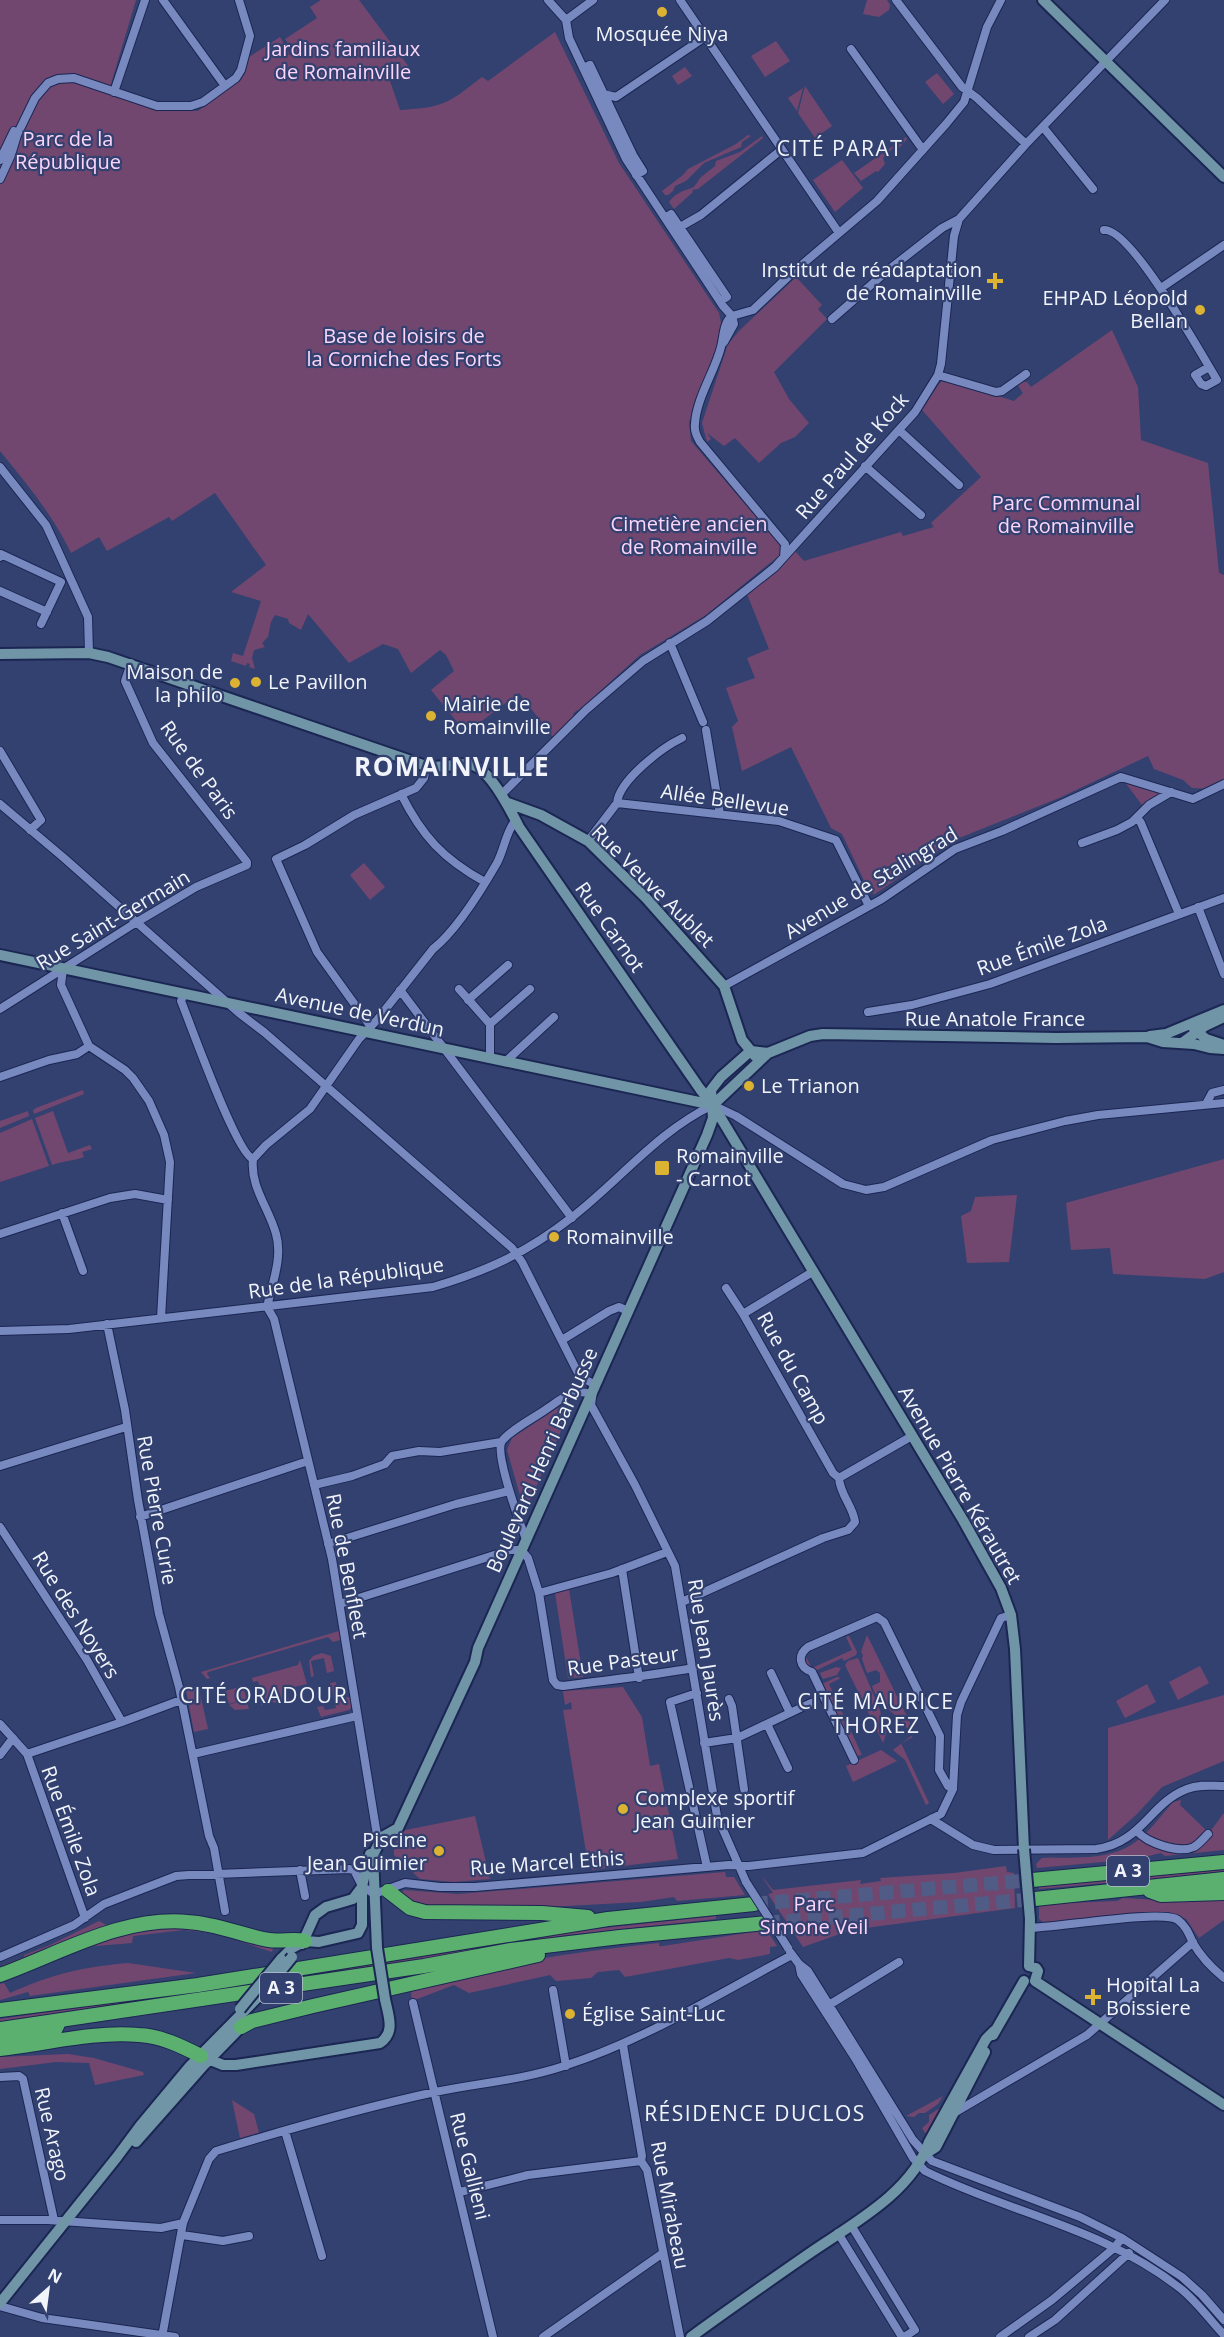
<svg xmlns="http://www.w3.org/2000/svg" width="1224" height="2337" viewBox="0 0 1224 2337" font-family="'Open Sans',sans-serif">
	<style>
		.green { fill: #72476f }
		.lines { fill: none; stroke-linecap: round; stroke-linejoin: round }
		.highway-tunnel { stroke: #505c85; stroke-width: 14; stroke-dasharray: 14 7; stroke-linecap: butt }
		.street-casing { stroke: #1b2653; stroke-width: 10 }
		.secondary-casing { stroke: #1b2653; stroke-width: 14 }
		.highway-casing { stroke: #1b2653; stroke-width: 16 }
		.street { stroke: #7789be; stroke-width: 8 }
		.secondary { stroke: #6f95a6; stroke-width: 10 }
		.highway { stroke: #5cb06f; stroke-width: 14 }
		.street-bridge-casing { stroke: #1b2653; stroke-width: 10; stroke-linecap: butt }
		.secondary-bridge-casing { stroke: #1b2653; stroke-width: 14; stroke-linecap: butt }
		.street-bridge { stroke: #7789be; stroke-width: 8 }
		.secondary-bridge { stroke: #6f95a6; stroke-width: 10 }
		.poi-dot { fill: #dcb233; stroke: #334170; stroke-width: 2 }
		.labels { text-anchor: middle; stroke-width: 4.5; stroke-linejoin: round; paint-order: stroke }
		.shield { fill: #334170; stroke: #b8bed1; stroke-width: 1.5 }
		.shield-label { font-size: 18px; font-weight: bold; fill: #f1f4fa }
		.poi-label { font-size: 20px; fill: #f1f4fa; stroke: #334170; text-anchor: start }
		.park-label { font-size: 20px; fill: #fdd5f9; stroke: #334170 }
		.street-label { font-size: 20px; fill: #f1f4fa; stroke: #334170 }
		.neighbourhood-label { font-size: 21px; letter-spacing: 1.5px; fill: #f1f4fa; stroke: #334170 }
		.district-label { font-size: 26px; font-weight: bold; letter-spacing: 1.5px; fill: #f1f4fa; stroke: #334170 }
	</style>
	<rect width="100%" height="100%" fill="#334170"/>
	<path class="green" d="M0,0H136L108,94L154,110L198,111L241,79L249,57L280,37L288,50L289,55L294,52L285,39L317,18L310,7L321,0H359L409,67L389,78L400,110C445,107 447,104 482,77L488,81L555,32L619,163L719,313L722,328L720,338L689,422L691,441L762,524L760,528L764,527L781,546V554L706,615L640,655L578,711L577,710L573,714L574,716L553,737L519,693L466,733L431,690L454,671L446,655L440,650L411,673L398,649L383,644L349,663L308,614L301,630L289,623L288,619L275,615L271,622L268,637L262,643L265,647L254,650L252,658L255,669L249,667L250,664L247,663L246,666L231,661L233,653L243,656L261,601L231,592L266,565L215,493L172,521L169,517L107,551L99,537L71,553C53,515 26,483 0,451Z
		M867,0H887L890,5L889,10L879,17L863,14Z
		M776,41L790,61L765,77L751,56Z
		M685,67L692,76L678,85L672,76Z
		M937,73L954,94L943,104L925,82Z
		M805,86L832,126L815,138L798,113Z
		M803,88L797,111L788,98Z
		M748,135L751,136L742,142L741,147L704,163L686,181L675,186L673,191L668,195H665L662,191L683,175L688,169L736,144Z
		M762,136L763,138L698,189L692,190L693,192L674,209L669,202C676,192 684,191 694,187L700,178L715,166L716,161L740,152Z
		M906,137L907,139L896,152L893,148L883,158L885,164L878,172L876,171L861,181L854,173Z
		M842,160L863,188L835,212L813,180Z
		M796,277L822,305L818,309L827,319L774,372L789,399L809,423L795,437L781,443L759,463L735,438L724,446L707,433L711,439L707,442L702,423L728,344L739,331Z
		M1112,330L1138,387L1141,440L1208,463L1219,573L1224,575V782L1211,789L1192,788L1183,780L1154,769L1148,756L1059,798L954,840L875,894L870,893L842,834L831,828L791,747L742,771L732,727L738,721L726,688L755,678L747,658L769,649L747,594L783,565L795,551L804,561L901,532L903,536L934,527L931,523L981,477L922,410C928,402 937,384 944,379L1014,401L1023,393L1017,384L1021,382H1027L1031,387L1034,385Z
		M1121,777L1171,792L1145,809Z
		M364,863L385,887L370,900L350,875Z
		M83,1090L84,1094L34,1114L33,1110L36,1108Z
		M28,1111L29,1116L0,1128V1121Z
		M53,1111L68,1153L90,1145L92,1149L82,1152L84,1157C73,1161 63,1161 52,1165L35,1118Z
		M32,1119L49,1166L0,1182V1133Z
		M1224,1159V1272L1205,1279L1113,1274L1110,1248L1071,1250L1066,1203Z
		M1017,1195L1009,1262L967,1263L961,1216L971,1211L975,1197Z
		M559,1407L568,1415L528,1505L523,1506L507,1450L512,1438Z
		M569,1589L583,1677L568,1678L555,1593Z
		M339,1631L340,1640L333,1642L328,1637L208,1672L207,1674L210,1678L207,1679L201,1672Z
		M867,1635L914,1731C904,1729 903,1722 896,1716C884,1705 877,1701 872,1686L880,1682V1673L876,1670L867,1673L862,1659L863,1655L861,1652Z
		M849,1636L857,1652L856,1655L844,1661L842,1658L817,1670L808,1668L803,1658L806,1657L812,1668L852,1650L846,1637Z
		M322,1653L331,1656L334,1671L327,1673L324,1658L311,1661L314,1676L311,1677L309,1661L313,1656Z
		M858,1658L880,1710L882,1721L888,1728L883,1743L845,1665L848,1661Z
		M300,1660L307,1684L286,1689L289,1700L274,1703L267,1696L272,1703L265,1702L261,1706V1701L266,1695L262,1696L258,1681L253,1682L252,1678L298,1665Z
		M1200,1666L1209,1683L1178,1700L1169,1682Z
		M836,1667L841,1668L837,1675L823,1679L820,1673Z
		M837,1677L841,1678L829,1684L862,1755L856,1756L822,1684Z
		M336,1682L338,1698L351,1697L352,1707L349,1710L321,1717L317,1707L323,1706L325,1710L336,1708L330,1683Z
		M1147,1684L1156,1702L1125,1718L1116,1701Z
		M207,1686L199,1689L208,1729L194,1732L186,1690Z
		M243,1686L249,1709L235,1710L229,1705L240,1701L229,1704L225,1691Z
		M623,1687L642,1717L650,1766L659,1764L678,1859L592,1870L589,1853L586,1852L563,1710L572,1709L571,1702L565,1705L563,1691Z
		M1224,1695V1761L1162,1787L1136,1815L1108,1840V1728Z
		M911,1736L913,1737L901,1743L929,1803L926,1805L905,1760L893,1750Z
		M881,1750L897,1761L853,1782L846,1766Z
		M1181,1800L1180,1805L1209,1833L1224,1813V1850L1165,1856L1161,1853L1136,1859L1037,1868L1036,1864L1042,1858C1071,1857 1109,1861 1134,1843C1149,1832 1161,1816 1173,1802Z
		M475,1816L490,1879L454,1882L420,1879L394,1855V1847L401,1831Z
		M1006,1866L1007,1872L1014,1873L1015,1908L851,1930L803,1947L768,1894L773,1893L760,1874L773,1890L861,1880L860,1884L881,1881L880,1878L954,1873Z
		M1224,1870V1872L1039,1889V1886Z
		M725,1872L726,1877H734L745,1895L677,1901L674,1897L641,1902L566,1906L451,1907L421,1905L401,1893L404,1890L458,1894Z
		M1224,1896V1920L1199,1938L1186,1919L1168,1912L1044,1923L1039,1919V1904L1117,1901L1123,1898L1159,1900Z
		M716,1916V1919L567,1935L280,1982L283,1979L566,1932Z
		M178,1917L217,1920L271,1935L281,1934L277,1937C249,1933 224,1921 196,1919C129,1913 61,1946 0,1968L3,1965L24,1957V1955L50,1945L99,1921L112,1928L139,1920Z
		M160,1927C206,1927 229,1933 273,1948L272,1952L219,1934L184,1930L133,1936L132,1943L84,1947L128,1932Z
		M759,1931L768,1932L777,1946L770,1947V1954L738,1960L729,1958L625,1977L619,1970L598,1972L591,1978L556,1981L550,1975L469,1993L454,1985L412,2001L411,1992C487,1963 578,1952 659,1943V1946H663Z
		M128,1963L196,1973L30,1996L28,1992L0,2000V1984L4,1983L10,1993C53,1974 81,1967 128,1963Z
		M241,1985V1987L0,2022V2019Z
		M68,2054L94,2058L143,2072L144,2075L95,2085L89,2063L56,2062L0,2069V2057Z
		M943,2096L938,2104L925,2113H919L914,2117L906,2116Z
		M232,2100L254,2114L259,2133L240,2138Z
		M940,2108L941,2110L926,2134L922,2128L929,2122V2115Z"/>
	<g class="lines">
		<path class="highway-tunnel" d="M754,1904L1032,1880
			M766,1923L1035,1899"/>
		<defs>
			<path id="street" d="M163,0L225,86
				M548,0L566,20L569,38L626,159L723,306L732,316
				M680,0L839,233
				M896,0L962,87L977,98L1026,144
				M566,20L593,0
				M851,49L923,150
				M583,68L590,65L633,155L643,171L636,175
				M114,92L145,0
				M603,94L616,97L705,37
				M1043,127L1093,189
				M0,160L14,131
				M0,179L11,155L17,135L35,98L48,83L58,79L74,78L157,106H191L203,102L236,78L241,70L250,36L239,0
				M665,218L671,214L727,297L720,301
				M680,227L701,215L781,150
				M1104,230C1130,227 1202,355 1217,380L1206,386L1201,384L1195,375L1209,367
				M1161,288L1224,245
				M732,316L753,310L792,273L877,201L946,124L964,102L987,27L1001,0
				M732,316C723,323 724,336 721,347C715,371 696,399 695,424C694,430 697,437 700,442L785,544L784,557
				M832,319L887,271L942,228L959,219
				M724,342L734,324L732,316
				M938,375L996,392L1002,391L1026,374
				M899,430L959,485
				M865,466L921,515
				M0,467L46,525L53,540L88,617L89,653
				M0,557L1,554L61,582L41,624
				M0,591L47,612
				M670,643L703,722
				M706,730L720,814
				M0,751L41,820L30,830
				M401,794C422,836 443,859 485,882
				M501,795L586,710L643,661L707,621L775,567L915,412L938,375L941,364L954,236L959,219L1026,144L1165,0
				M617,803C619,780 663,747 682,738
				M0,804L64,858L239,1013L264,1032L512,1248L522,1262L577,1371L586,1380L594,1384L591,1405L635,1485L675,1566L717,1816L746,1882
				M1137,817L1141,823L1179,914
				M588,841L617,803L779,821L836,840L869,906
				M1082,843L1117,830L1132,822L1149,805L1171,792
				M1198,907L1224,974
				M63,969L61,985L89,1046L125,1070L133,1078L149,1101L164,1135L170,1162L161,1318
				M724,986L882,899L955,849L1002,831L1121,777L1193,799L1224,784
				M459,989L490,1024
				M400,990L572,1218
				M184,994L181,1001C191,1025 236,1153 253,1159
				M468,1000L508,965
				M0,1009L132,925L196,887L247,865V862L153,743L125,681L131,663
				M868,1012L912,1005L990,984L1224,898
				M490,1024L530,989
				M371,1027L317,952L276,859L305,845L354,815L416,788L424,778L426,766
				M490,1059V1024
				M505,1062L554,1017
				M0,1077L49,1060L77,1054L89,1046
				M1206,1104L1212,1093L1224,1090
				M62,1213L83,1271
				M0,1234L110,1198L135,1194L168,1200
				M814,1271L743,1314L833,1473L839,1478
				M726,1288L743,1314
				M267,1307C272,1284 283,1257 276,1234C269,1208 250,1187 253,1159L266,1145L310,1109L359,1039L377,1020L433,949C457,930 482,889 497,863C504,850 506,832 515,821
				M267,1307L274,1319L332,1559L377,1835
				M107,1324L125,1410L138,1500L159,1614L179,1687L209,1836L214,1848L225,1911
				M0,1331L69,1329L433,1287C487,1271 526,1253 571,1218C619,1181 658,1131 713,1105L736,1116L843,1184L866,1190L884,1187L992,1140L1065,1121L1098,1115L1224,1103
				M562,1340L609,1311L619,1307L628,1311
				M0,1466L126,1427
				M839,1478L912,1436
				M314,1485L352,1476L385,1464L392,1456L419,1451L440,1452L501,1442
				M140,1517L308,1461
				M0,1527L87,1660L122,1722
				M526,1539C520,1524 494,1452 502,1441C511,1429 536,1417 548,1408C561,1399 574,1388 590,1394
				M328,1544L456,1504L509,1491
				M622,1569L639,1678
				M539,1593L612,1573L667,1552
				M682,1602L823,1538L848,1530L855,1522C853,1506 840,1495 839,1478
				M340,1604L510,1550H521L528,1558L539,1593L553,1680L557,1685L563,1686C607,1680 650,1676 693,1668
				M771,1673L790,1713
				M697,1693L670,1702L707,1867
				M729,1699L732,1706L744,1789
				M0,1724L27,1754L85,1918
				M767,1724L788,1768
				M704,1743L737,1738L811,1703
				M27,1754L122,1722L181,1700
				M193,1754L357,1716
				M0,1755L13,1738
				M854,1760L812,1672C799,1668 797,1655 808,1647L877,1617L884,1622L940,1736L939,1770L948,1786L953,1789
				M931,1819L973,1845L994,1850L1096,1849C1142,1843 1150,1803 1187,1789C1199,1784 1212,1786 1224,1786
				M1137,1831C1147,1843 1179,1854 1194,1847C1199,1844 1204,1838 1208,1834
				M300,1870L305,1896
				M1029,1928C1055,1928 1163,1909 1178,1920C1186,1926 1189,1934 1193,1943C1200,1955 1213,1969 1224,1978
				M790,1952L799,1964L808,1971L913,2140L932,2161L1080,2217L1122,2238L1182,2277L1202,2295L1224,2320
				M0,1957L74,1925L104,1904L176,1876L189,1875L349,1869L354,1870L362,1886L374,1894L405,1883L440,1887H475L729,1865L749,1866L863,1853L941,1814L953,1789L957,1715L961,1702L1001,1618L1011,1615
				M799,1964L801,1974L855,2058L913,2158L925,2171C1009,2213 1105,2228 1181,2289C1197,2302 1210,2320 1224,2335
				M553,1990L566,2066
				M413,2003L493,2337
				M829,2005L899,1962
				M623,2045L642,2156L641,2161L647,2170L680,2337
				M0,2077L19,2076L23,2079L54,2220
				M954,2113L1087,2035L1193,1942
				M285,2131L322,2256
				M460,2192L528,2175L641,2161
				M0,2220H48L161,2228L183,2223
				M851,2225L915,2330L904,2337
				M838,2233L902,2337
				M182,2235L223,2241L249,2236
				M0,2306L42,2318L175,2337
				M162,2337L183,2223L209,2159L216,2151C288,2129 361,2108 435,2092C479,2083 522,2080 564,2066C645,2040 718,1994 792,1955
				M543,2337L663,2253
				M1000,2337L1052,2300L1114,2248L1122,2238
				M1029,2337L1055,2320L1129,2253"/>
			<path id="secondary" d="M1043,0L1224,177
				M0,654L89,653L108,657L426,766C444,769 455,763 469,764C489,766 511,811 519,827L700,1089L713,1105L963,1520L1001,1588L1011,1615L1015,1649L1024,1849
				M508,803L541,815L588,841L646,898L724,986L742,1040L755,1056
				M0,955L713,1105
				M1194,1029L1206,1039L1224,1045
				M1150,1036L1166,1034L1224,1010
				M1182,1043L1205,1026L1224,1017
				M713,1105L768,1053L810,1036L823,1034L1056,1038L1147,1037L1163,1042L1194,1044L1210,1048L1224,1049
				M302,1944L315,1915L326,1907L353,1899L362,1887
				M377,1948L373,1855L382,1837L398,1828L475,1662L478,1648L707,1135L713,1118L711,1090L721,1077L747,1054L751,1051L768,1053
				M281,1959L292,1948L305,1941L319,1942L358,1933L362,1925V1886L370,1854
				M1029,1966L1030,1919
				M1029,1966L1036,1968L1038,1971L1035,1981
				M1035,1981L1224,2105
				M993,2035L1024,1981
				M201,2056L223,2065H236L380,2043C396,2032 388,2015 385,1999
				M136,2142L204,2065L241,2027
				M925,2154L936,2147L985,2052
				M0,2303L117,2157L140,2126L190,2066L260,1995
				M691,2337C729,2309 768,2282 807,2255C850,2225 911,2194 929,2142L986,2039L994,2031"/>
			<path id="highway" d="M1032,1880L1224,1862
				M388,1891L410,1908L425,1912L542,1913L588,1917
				M1150,1891L1161,1895L1224,1893
				M1035,1899L1224,1879
				M0,1975C61,1953 122,1916 188,1922C218,1924 241,1935 269,1940C281,1942 293,1938 305,1941
				M0,2010L198,1985L608,1919L754,1904
				M241,2027L252,2021L313,2006L538,1955
				M0,2029L424,1966L511,1950L620,1937L766,1923
				M0,2040L54,2032L59,2022
				M0,2049C46,2044 93,2031 139,2035C161,2036 181,2046 201,2056"/>
		</defs>
		<use href="#street" class="street-casing"/>
		<use href="#secondary" class="secondary-casing"/>
		<use href="#highway" class="highway-casing"/>
		<use href="#street" class="street"/>
		<use href="#secondary" class="secondary"/>
		<use href="#highway" class="highway"/>
		<defs>
			<path id="street-bridge" d="M746,1882L788,1948"/>
			<path id="secondary-bridge" d="M1024,1849L1030,1919
				M377,1948L385,1999
				M279,1973L292,1957
				M240,2009L281,1959"/>
		</defs>
		<use href="#street-bridge" class="street-bridge-casing"/>
		<use href="#secondary-bridge" class="secondary-bridge-casing"/>
		<use href="#street-bridge" class="street-bridge"/>
		<use href="#secondary-bridge" class="secondary-bridge"/>
	</g>
	<g class="poi-dot">
		<circle cx="662" cy="12" r="6"/>
		<path d="M992 272h6v6h6v6h-6v6h-6v-6h-6v-6h6z"/>
		<circle cx="1200" cy="310" r="6"/>
		<circle cx="256" cy="682" r="6"/>
		<circle cx="235" cy="683" r="6"/>
		<circle cx="431" cy="716" r="6"/>
		<circle cx="749" cy="1086" r="6"/>
		<rect x="654" y="1160" width="16" height="16" rx="3"/>
		<circle cx="554" cy="1237" r="6"/>
		<circle cx="623" cy="1809" r="6"/>
		<circle cx="439" cy="1851" r="6"/>
		<path d="M1090 1988h6v6h6v6h-6v6h-6v-6h-6v-6h6z"/>
		<circle cx="570" cy="2014" r="6"/>
	</g>
	<g class="labels">
		<g class="shield">
			<rect x="1107" y="1856" width="42" height="30" rx="4.5"/>
			<rect x="260" y="1973" width="42" height="30" rx="4.5"/>
		</g>
		<g class="shield-label">
			<text x="1128" y="1877">A 3</text>
			<text x="281" y="1994">A 3</text>
		</g>
		<g class="poi-label">
			<text x="662" y="41" text-anchor="middle">Mosquée Niya</text>
			<text x="982" y="277" text-anchor="end">Institut de réadaptation<tspan x="982" dy="23">de Romainville</tspan></text>
			<text x="1188" y="305" text-anchor="end">EHPAD Léopold<tspan x="1188" dy="23">Bellan</tspan></text>
			<text x="223" y="679" text-anchor="end">Maison de<tspan x="223" dy="23">la philo</tspan></text>
			<text x="268" y="689">Le Pavillon</text>
			<text x="443" y="711">Mairie de<tspan x="443" dy="23">Romainville</tspan></text>
			<text x="761" y="1093">Le Trianon</text>
			<text x="676" y="1163">Romainville<tspan x="676" dy="23">- Carnot</tspan></text>
			<text x="566" y="1244">Romainville</text>
			<text x="635" y="1805">Complexe sportif<tspan x="635" dy="23">Jean Guimier</tspan></text>
			<text x="427" y="1847" text-anchor="end">Piscine<tspan x="427" dy="23">Jean Guimier</tspan></text>
			<text x="1106" y="1992">Hopital La<tspan x="1106" dy="23">Boissiere</tspan></text>
			<text x="582" y="2021">Église Saint-Luc</text>
		</g>
		<g class="park-label">
			<text x="343" y="56">Jardins familiaux<tspan x="343" dy="23">de Romainville</tspan></text>
			<text x="68" y="146">Parc de la<tspan x="68" dy="23">République</tspan></text>
			<text x="404" y="343">Base de loisirs de<tspan x="404" dy="23">la Corniche des Forts</tspan></text>
			<text x="1066" y="510">Parc Communal<tspan x="1066" dy="23">de Romainville</tspan></text>
			<text x="689" y="531">Cimetière ancien<tspan x="689" dy="23">de Romainville</tspan></text>
			<text x="814" y="1911">Parc<tspan x="814" dy="23">Simone Veil</tspan></text>
		</g>
		<g class="street-label">
			<text transform="translate(852 456) rotate(-49)" y="7">Rue Paul de Kock</text>
			<text transform="translate(199 770) rotate(54)" y="7">Rue de Paris</text>
			<text transform="translate(725 800) rotate(8)" y="7">Allée Bellevue</text>
			<text transform="translate(871 883) rotate(-31)" y="7">Avenue de Stalingrad</text>
			<text transform="translate(653 886) rotate(45)" y="7">Rue Veuve Aublet</text>
			<text transform="translate(113 920) rotate(-31)" y="7">Rue Saint-Germain</text>
			<text transform="translate(610 927) rotate(55)" y="7">Rue Carnot</text>
			<text transform="translate(1042 946) rotate(-20)" y="7">Rue Émile Zola</text>
			<text transform="translate(360 1012) rotate(12)" y="7">Avenue de Verdun</text>
			<text x="995" y="1026">Rue Anatole France</text>
			<text transform="translate(346 1278) rotate(-8)" y="7">Rue de la République</text>
			<text transform="translate(793 1368) rotate(61)" y="7">Rue du Camp</text>
			<text transform="translate(542 1460) rotate(-66)" y="7">Boulevard Henri Barbusse</text>
			<text transform="translate(960 1485) rotate(60)" y="7">Avenue Pierre Kérautret</text>
			<text transform="translate(157 1510) rotate(80)" y="7">Rue Pierre Curie</text>
			<text transform="translate(347 1566) rotate(79)" y="7">Rue de Benfleet</text>
			<text transform="translate(76 1615) rotate(58)" y="7">Rue des Noyers</text>
			<text transform="translate(706 1650) rotate(81)" y="7">Rue Jean Jaurès</text>
			<text transform="translate(623 1661) rotate(-8)" y="7">Rue Pasteur</text>
			<text transform="translate(71 1831) rotate(70)" y="7">Rue Émile Zola</text>
			<text transform="translate(547 1863) rotate(-4)" y="7">Rue Marcel Ethis</text>
			<text transform="translate(52 2134) rotate(77)" y="7">Rue Arago</text>
			<text transform="translate(470 2166) rotate(76)" y="7">Rue Gallieni</text>
			<text transform="translate(670 2205) rotate(79)" y="7">Rue Mirabeau</text>
		</g>
		<g class="neighbourhood-label">
			<text x="840" y="156">CITÉ PARAT</text>
			<text x="264" y="1703">CITÉ ORADOUR</text>
			<text x="876" y="1709">CITÉ MAURICE<tspan x="876" dy="24">THOREZ</tspan></text>
			<text x="755" y="2121">RÉSIDENCE DUCLOS</text>
		</g>
		<g class="district-label">
			<text x="452" y="776">ROMAINVILLE</text>
		</g>
	</g>
	<g transform="translate(48 2289) rotate(28)" stroke="#334170" stroke-width="4.5" paint-order="stroke">
	<path d="M0-4.5L10 22L0 15L-10 22Z" fill="#f1f4fa"/>
	<text y="-9" font-size="16" font-weight="bold" text-anchor="middle" fill="#f1f4fa">N</text>
	</g>
</svg>
